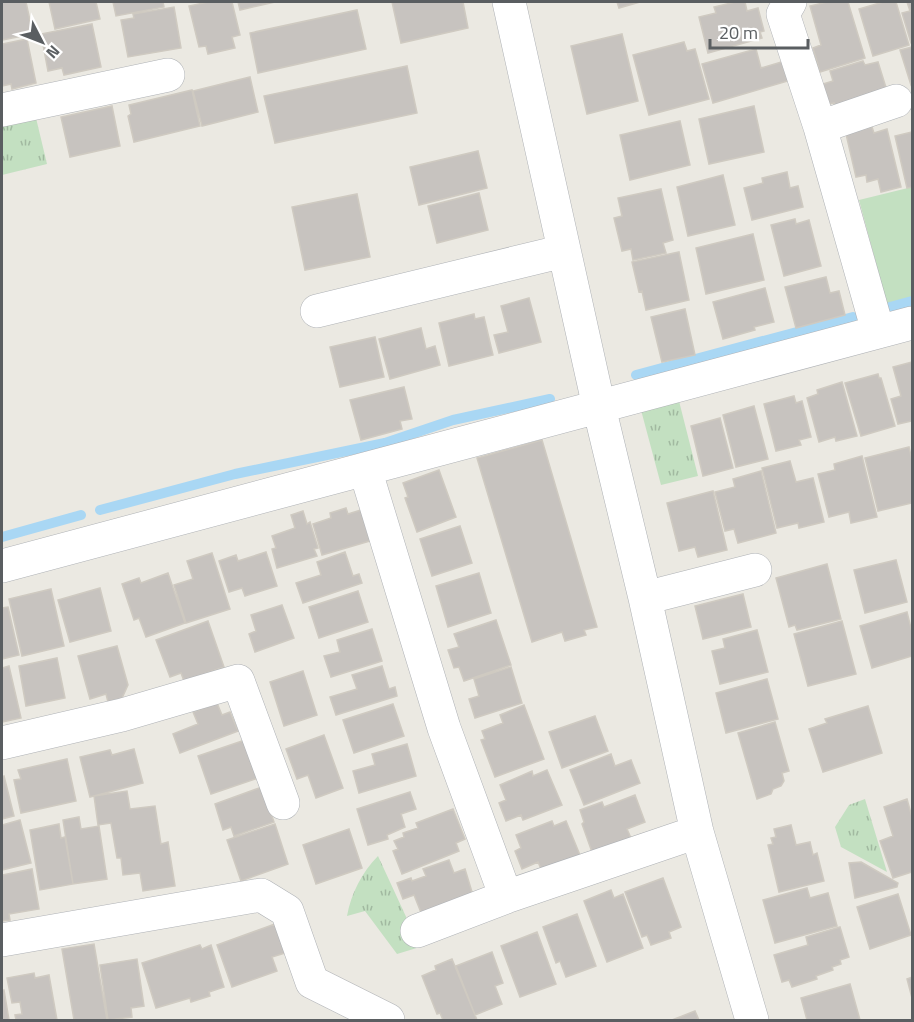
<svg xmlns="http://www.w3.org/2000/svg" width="914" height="1022" viewBox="0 0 914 1022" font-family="'Titillium Web',sans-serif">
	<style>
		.grass { fill: #c3e0c1 }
		.park { fill: url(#park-tufts) }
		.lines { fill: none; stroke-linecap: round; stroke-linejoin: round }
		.stream { stroke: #a9d7f4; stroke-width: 10 }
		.building { fill: #c7c3bf; stroke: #cfcac1; stroke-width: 1.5 }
		.minor-casing { stroke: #afb2b6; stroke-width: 34 }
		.minor { stroke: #fff; stroke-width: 33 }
	</style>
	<defs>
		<pattern id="park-tufts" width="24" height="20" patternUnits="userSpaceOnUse" patternTransform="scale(1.5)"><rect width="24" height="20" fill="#c3e0c1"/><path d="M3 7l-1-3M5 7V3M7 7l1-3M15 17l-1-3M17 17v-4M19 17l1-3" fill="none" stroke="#a1b9a0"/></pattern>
	</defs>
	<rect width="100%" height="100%" fill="#ebe9e2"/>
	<path class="grass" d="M912,187V297L887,304L859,200Z"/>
	<path class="park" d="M36,118L47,164L2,175V125Z
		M679,401L698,476L661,485L641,410Z
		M865,799L887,872L841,847L835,827L849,805Z
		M378,856L420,947L397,954L365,911L347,916C351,894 362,872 378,856Z"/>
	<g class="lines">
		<path class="stream" d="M890,307L912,301
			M636,375L853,317
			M100,510L235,474L385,443L453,420L550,399
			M2,537L81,515"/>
	</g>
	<path class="building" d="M2,2H26L33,34L2,40Z
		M49,2H96L100,19L55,29Z
		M113,2H163L164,7L116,16Z
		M208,2H232L240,35L232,37L235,48L208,54L206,46L199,47L189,6Z
		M238,2H275L240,10Z
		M392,2H463L468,28L401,43Z
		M617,2H640L619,8Z
		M735,2H745L747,11L758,8L764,31L760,32L762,38L708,53L699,17L716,13L714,7Z
		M827,2H848L865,58L820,72L813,48L821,45L810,6Z
		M883,2H896L909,45L873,56L859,9Z
		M907,2H912V43H911L902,13L910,11Z
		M174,7L181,48L128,57L121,20L134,18L133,14Z
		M357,10L366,49L258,73L250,33Z
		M92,24L101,67L64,75L62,68L48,71L41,34Z
		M622,34L638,101L587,114L571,46Z
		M27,39L36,83L12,89L11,84L2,86V44Z
		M684,42L687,51L695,49L709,99L649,115L633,55Z
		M912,47V84L911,85L900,50Z
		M756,49L761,68L785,61L791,80L713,103L702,64Z
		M863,61L865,65L878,62L888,94L835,109L834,103L829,104L823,84L833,81L830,71Z
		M407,66L417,113L275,143L264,96Z
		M250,77L258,112L202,126L193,91Z
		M192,90L200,126L134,142L128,116L131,114L129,105Z
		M112,106L120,146L70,157L61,117Z
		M754,106L764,152L709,164L699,119Z
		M680,121L690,165L630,180L620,135Z
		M872,127L874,133L887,129L901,187L881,192L878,179L867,182L866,175L856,177L846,134Z
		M912,132V187L907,188L895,136Z
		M478,151L487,188L419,205L410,167Z
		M787,172L790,188L798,186L803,207L752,220L744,188L763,183L762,178Z
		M723,175L735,225L688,236L677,187Z
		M661,189L673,240L663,243L666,253L633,260L631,249L622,251L614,218L622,216L618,198Z
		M479,193L488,230L437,243L428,206Z
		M357,194L370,257L305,270L292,207Z
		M795,219L796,224L809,220L821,266L784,276L771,225Z
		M753,234L764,280L706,294L696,248Z
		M679,252L689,300L646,310L642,291L639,292L632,262Z
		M826,277L830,293L839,291L845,315L796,328L785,287Z
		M765,288L774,322L754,327L755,330L723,339L713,302Z
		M529,298L541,342L499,353L494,335L508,332L501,306Z
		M685,309L695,355L662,362L651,317Z
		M474,314L475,319L484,317L493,355L449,366L439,323Z
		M421,328L426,349L435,346L440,365L390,379L379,339Z
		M375,337L384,377L340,387L330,347Z
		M912,362V421L898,424L891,399L901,396L893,367Z
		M878,374L879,378H881L895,426L861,436L845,383Z
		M842,382L857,436L836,441L835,437L819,442L807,398L818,394L817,390Z
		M404,387L412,419L400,421L402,429L361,440L350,400Z
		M794,396L796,403L802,401L811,437L799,440L801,445L776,451L764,404Z
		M754,406L768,459L736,467L723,415Z
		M720,418L733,468L703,476L691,426Z
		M542,440L597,627L584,630L586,635L565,641L562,632L532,642L477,458Z
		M909,447L912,460V503L878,511L865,458Z
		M862,456L877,517L851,523L849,512L829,517L818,474L835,470L834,464Z
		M790,461L796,482L813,478L824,522L799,528L798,523L777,528L762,468Z
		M439,470L456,517L417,532L405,498L408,497L403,483Z
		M761,471L776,533L738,543L734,529L725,531L715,492L735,487L733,479Z
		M713,491L727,550L698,557L695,547L679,551L667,503Z
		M346,508L348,514L361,510L370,541L322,555L313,524L331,518L330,513Z
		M303,511L307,524L310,522L318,548L314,549L317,556L277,568L272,549L276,548L272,536L295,528L291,515Z
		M460,526L472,563L432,576L420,539Z
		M266,552L277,586L245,596L242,588L229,592L219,561L236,555L238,561Z
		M345,552L353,576L359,574L362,583L303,603L296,583L321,575L317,562Z
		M212,553L230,609L186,623L174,585L193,579L187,561Z
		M896,560L907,602L865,613L854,570Z
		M827,564L841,619L797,630L795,625L789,627L776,578Z
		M168,573L185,623L146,637L139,618L134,620L122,584L139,578L141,583Z
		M479,573L491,613L448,627L436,586Z
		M100,588L111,631L70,642L58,600Z
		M51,589L64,646L22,656L9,599Z
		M358,591L368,622L319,638L309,607Z
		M743,594L751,627L703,639L695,606Z
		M282,605L294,638L255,652L249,634L256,631L251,615Z
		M8,607L19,655L2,659V608Z
		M907,612L912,632V656L872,668L860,626Z
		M496,620L511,665L464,681L459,667L454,668L448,650L459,647L454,634Z
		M208,621L224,667L184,681L181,673L170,677L156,640Z
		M842,621L856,674L808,686L794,634Z
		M372,629L382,661L331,677L324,656L340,652L337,640Z
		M757,630L768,672L720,684L712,651L725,648L723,639Z
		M117,646L128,685L122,698L108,702L106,694L90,699L78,656Z
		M57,658L65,698L26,706L19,666Z
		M9,666L21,718L2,722V668Z
		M382,666L389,689L395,687L397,696L336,715L330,697L357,689L352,675Z
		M511,667L522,703L475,718L469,699L479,696L474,679Z
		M303,671L317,715L284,726L270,682Z
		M767,679L778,719L726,733L716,693Z
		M217,703L222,715L230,712L238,731L180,753L173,734L198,724L193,712Z
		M393,704L404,736L354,753L343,720Z
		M524,705L544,759L495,777L481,740L485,739L482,731L503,723L500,715Z
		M868,706L882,753L823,772L809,729L827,723L825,719Z
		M595,716L608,751L562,768L549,732Z
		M775,722L789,771L782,773L784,781L781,786L773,789L771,794L757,799L738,733Z
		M324,735L343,788L316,798L308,775L297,779L286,749Z
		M245,740L258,778L211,794L198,756Z
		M407,744L416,776L359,793L353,771L375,765L372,754Z
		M134,749L143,783L90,797L80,757L110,750L112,755Z
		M611,754L615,766L631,760L640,783L584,805L570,770Z
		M67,759L76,801L21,813L14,780L21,779L18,770Z
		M547,770L562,805L523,820L521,815L506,821L499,803L506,800L500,785L532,771L533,776Z
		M4,776L14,816L2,819V777Z
		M262,787L274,822L234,836L231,827L223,830L215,804Z
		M127,791L130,809L155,806L161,844L168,842L175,886L143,891L140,873L123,875L121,858H117L111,823L98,825L94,796Z
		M410,792L416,809L401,814L405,827L387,835L388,839L368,845L357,809Z
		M635,795L645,822L627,829L631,838L592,852L582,824L584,822L580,810L602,802L604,807Z
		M907,799L912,817V872L893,878L880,841L893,836L884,807Z
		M453,809L465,839L456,843L459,851L402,874L393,851L398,849L394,841L404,837L403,833L418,828L416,823Z
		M79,817L81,829L99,826L107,879L73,884L63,820Z
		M20,820L31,863L2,870V825Z
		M552,821L554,826L566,821L580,855L542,871L538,862L522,869L515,851L521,848L516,835Z
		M59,824L61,838L65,837L73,884L40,890L30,830Z
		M275,824L288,864L241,881L227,840Z
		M791,825L796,845L810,842L813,855L817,853L824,881L779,892L768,845L773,844L771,838L776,837L774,829Z
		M349,829L362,868L316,884L303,845Z
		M449,860L454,873L465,869L472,892L470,897L422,915L414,895L403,899L397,883L411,878L412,881L426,876L423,869Z
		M861,862L898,883L897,887L855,898L849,863Z
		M32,869L39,909L9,914L10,920L2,921V875Z
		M663,878L681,927L669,932L671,938L651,945L647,935L642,937L625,892Z
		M807,888L810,898L828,893L837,926L775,943L763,900Z
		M611,890L614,898L623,894L643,948L607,962L584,901Z
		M898,894L911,935L870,949L857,907Z
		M577,914L596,966L566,977L560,961L556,963L543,927Z
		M275,924L285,953L272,957L277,971L232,987L217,945Z
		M840,927L849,957L840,960L841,964L832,967L833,970L816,976L817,979L792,987L789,980L782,982L774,955L808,945L806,937Z
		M537,932L556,984L520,997L501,946Z
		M94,944L107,1020H74L62,949Z
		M200,945L202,949L211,945L224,987L209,992L210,996L191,1002L190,998L156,1008L142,963Z
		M492,952L503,983L495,986L502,1004L475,1015L456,966Z
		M137,959L144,1006L131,1008L132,1017L108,1020L100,965Z
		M452,959L477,1020H443L440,1013L437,1014L422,976L436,970L435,966Z
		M34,973L35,978L49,975L57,1020H16L15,1015L22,1014L20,1002L12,1003L7,978Z
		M912,977V998L907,979Z
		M850,984L860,1020H807L801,998Z
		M2,990H4L9,1020H2Z
		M695,1011L699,1020H672Z"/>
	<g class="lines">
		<defs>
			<path id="minor" d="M509,2L599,407L645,598L697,832L752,1020
				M790,2L783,14L820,127L878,331
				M2,110L168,75
				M820,127L896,101
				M317,311L564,251
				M2,566L365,469
				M645,598L755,570
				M2,743L122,715L238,681L283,803
				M697,832L506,897L444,728L365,469L912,323
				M417,931L506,897
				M2,940L261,895L287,911L312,982L388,1020"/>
		</defs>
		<use href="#minor" class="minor-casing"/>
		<use href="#minor" class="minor"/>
	</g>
	<rect width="914" height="1022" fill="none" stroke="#5a5e61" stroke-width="6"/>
	<g transform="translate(42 42) rotate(132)" stroke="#ffffff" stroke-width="4.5" paint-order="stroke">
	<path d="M0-4.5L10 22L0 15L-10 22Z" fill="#5a5e61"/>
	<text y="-9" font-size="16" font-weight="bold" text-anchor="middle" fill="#5a5e61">N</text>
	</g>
	<path d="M710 39v9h98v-9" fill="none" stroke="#5a5e61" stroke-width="3"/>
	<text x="719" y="39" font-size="18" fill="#5a5e61" stroke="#ffffff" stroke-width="4.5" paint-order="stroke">20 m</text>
</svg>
